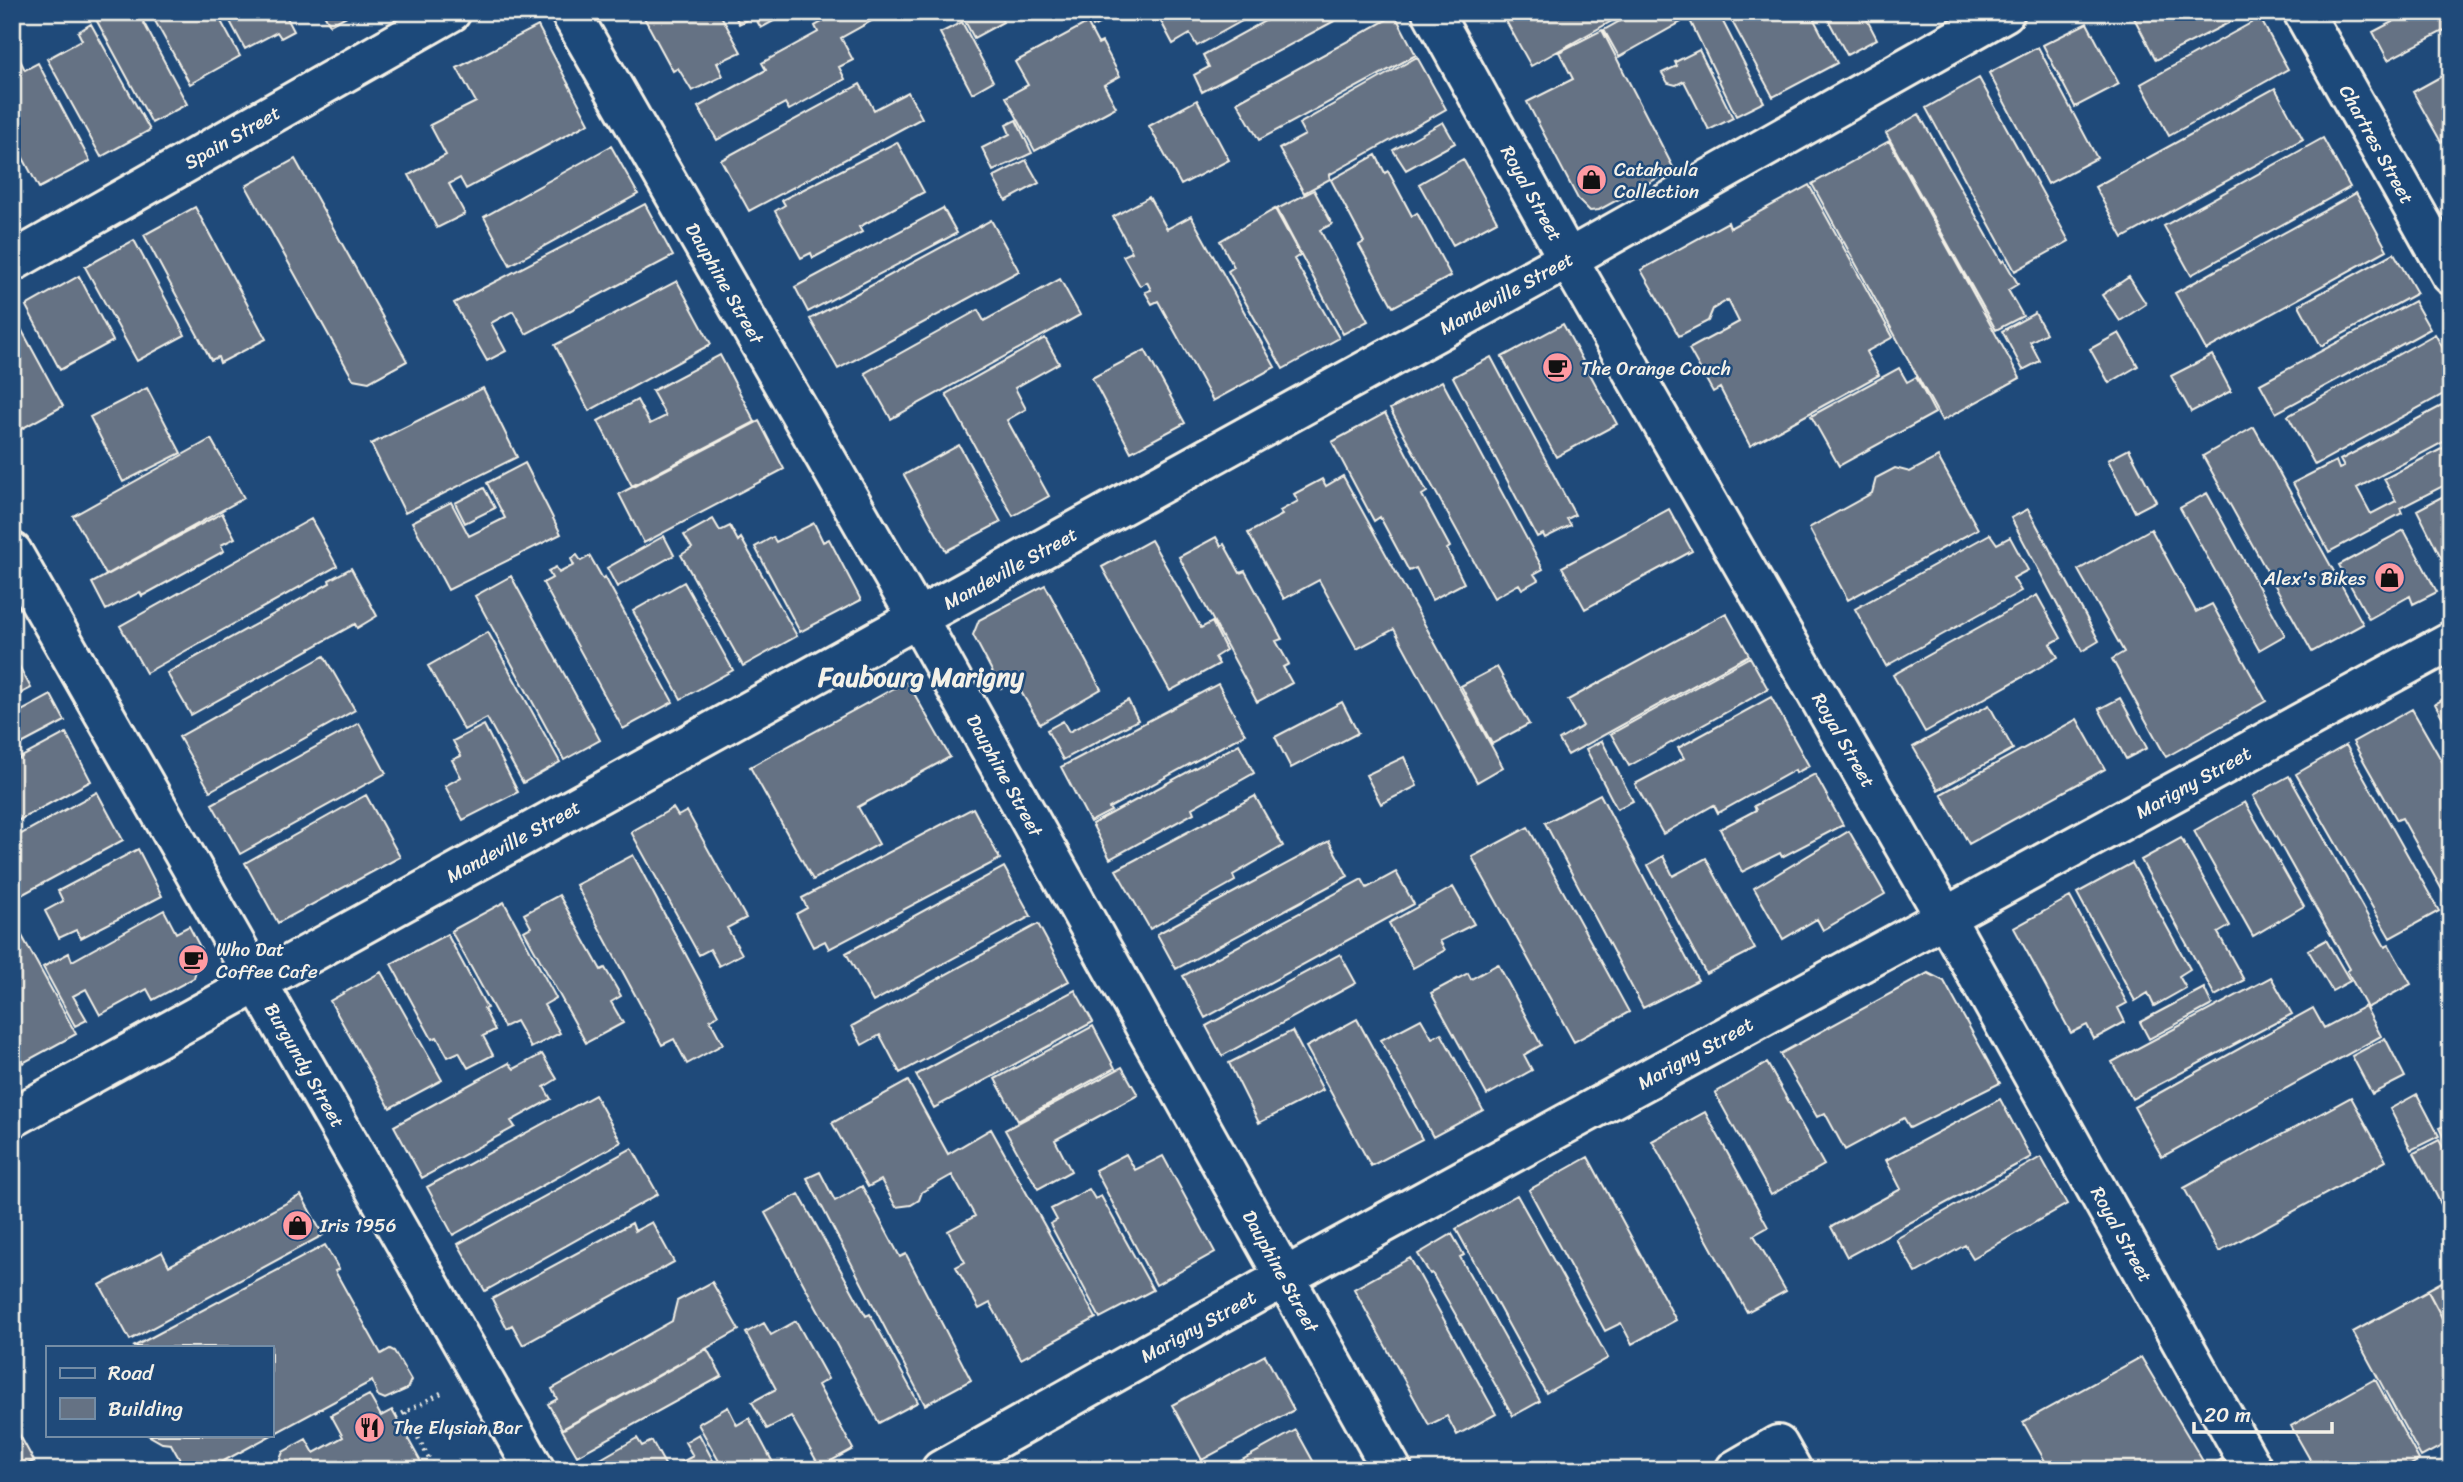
<svg xmlns="http://www.w3.org/2000/svg" width="2463" height="1482" viewBox="0 0 2463 1482" font-family="Sriracha,sans-serif">
	<style>
		.building { fill: #657284; stroke: #f4f1e8; stroke-width: 2 }
		.lines { fill: none; stroke-linecap: round; stroke-linejoin: round }
		.minor-casing { stroke: #f4f1e8; stroke-width: 44 }
		.path { stroke: #f4f1e8; stroke-width: 4.5; stroke-dasharray: 2 5; stroke-linecap: butt }
		.minor { stroke: #1f4a7a; stroke-width: 38 }
		.labels { text-anchor: middle; stroke-width: 5; stroke-linejoin: round; paint-order: stroke }
		.street-label { font-size: 19px; fill: #f4f1e8; stroke: #1f4a7a }
		.poi-label { font-size: 19px; fill: #f4f1e8; stroke: #1f4a7a; text-anchor: start }
		.district-label { font-size: 26px; font-weight: bold; fill: #f4f1e8; stroke: #1f4a7a }
	</style>
	<rect width="100%" height="100%" fill="#1f4a7a"/>
	<filter id="ink" filterUnits="userSpaceOnUse"><feTurbulence type="fractalNoise" baseFrequency=".0143" numOctaves="2"/><feDisplacementMap in="SourceGraphic" scale="14" xChannelSelector="R" yChannelSelector="G"/><feConvolveMatrix kernelMatrix="1 2 1 2 8 2 1 2 1" color-interpolation-filters="sRGB"/></filter>
	<g filter="url(#ink)">
		<path class="building" d="M92,12H138L187,104L152,123Z
			M150,12H216L240,56L190,84Z
			M225,12H284L294,31L281,38L277,32L245,49Z
			M323,12H354L330,25Z
			M641,12H719L741,52L717,63L723,76L692,91L678,68L673,71Z
			M733,12H790L761,28L754,16L739,24Z
			M840,12H869L873,20L841,38L853,60L839,67L845,79L789,110L785,103L717,140L698,107L766,70L762,63L818,32L815,26Z
			M960,12H998L1003,22L974,38Z
			M1086,12H1110L1112,17L1093,27Z
			M1160,12H1258L1197,46L1190,34L1173,44L1157,14Z
			M1281,12H1351L1202,92L1194,75L1209,67L1203,55Z
			M1501,12H1628L1531,66Z
			M1636,12H1676L1681,22L1619,57L1604,30Z
			M1686,12H1718L1764,102L1736,116Z
			M1727,12H1810L1837,63L1773,97Z
			M1824,12H1863L1877,39L1847,55Z
			M2135,12H2250L2156,60L2132,14Z
			M2411,12H2451V27L2388,60L2373,32Z
			M1395,15L1416,55L1259,140L1237,102Z
			M2260,18L2288,69L2169,136L2141,84Z
			M962,22L993,81L972,93L940,33Z
			M1087,23L1098,44L1102,42L1120,76L1104,85L1116,107L1035,151L1006,97L1028,85L1015,62Z
			M2087,23L2119,84L2075,107L2043,45Z
			M91,24L150,130L101,157L47,59L82,40L78,32Z
			M538,26L589,123L466,189L460,178L449,184L465,214L437,228L409,175L446,155L430,125L476,102L457,68Z
			M1602,30L1674,169L1599,210L1590,211L1578,199L1527,102L1573,79L1559,52Z
			M2038,47L2097,158L2048,184L1989,73Z
			M1699,50L1733,118L1709,130L1684,81L1676,85L1668,83L1662,73L1677,66L1675,62Z
			M1417,57L1446,109L1329,175L1330,179L1304,193L1279,149L1305,135L1299,124Z
			M19,58L25,70L38,63L90,161L39,188L12,137V62Z
			M2451,71V137L2441,142L2413,92Z
			M1979,78L2069,241L2015,271L1926,108Z
			M860,84L874,110L908,92L922,118L749,211L721,160Z
			M2275,88L2303,139L2123,238L2095,187Z
			M1197,100L1229,160L1181,185L1149,126Z
			M1919,114L2002,262L2004,260L2018,284L2008,290L2023,316L1996,330L1886,133Z
			M1016,120L1032,153L993,171L982,148L1010,134L1006,125Z
			M1443,122L1455,143L1406,170L1393,150Z
			M2323,138L2350,187L2191,275L2164,226Z
			M1889,141L2020,378L1942,421L1812,184Z
			M897,142L924,192L859,227L862,232L813,258L811,253L801,258L775,211L785,205L782,200Z
			M611,146L638,194L510,265L484,217Z
			M1376,155L1385,173L1388,171L1412,216L1417,213L1451,276L1393,307L1359,245L1364,242L1331,180Z
			M295,159L407,361L369,382L353,379L246,186Z
			M1463,159L1497,221L1453,245L1419,184Z
			M1026,160L1039,183L1006,201L993,177Z
			M1809,185L1893,337L1866,352L1879,375L1750,446L1720,388L1713,392L1689,349L1739,322L1728,300L1713,309L1708,321L1679,336L1641,270L1728,222L1730,228Z
			M1314,190L1332,224L1320,230L1368,321L1343,334L1277,209Z
			M2356,193L2387,250L2206,350L2175,293Z
			M1149,197L1167,229L1191,216L1275,367L1213,401L1158,301L1152,304L1145,292L1151,290L1147,282L1140,286L1123,256L1132,252L1113,217Z
			M645,204L673,256L526,334L513,311L491,323L506,351L487,361L454,303Z
			M195,207L266,339L220,363L218,357L211,360L144,235Z
			M943,208L957,233L808,312L795,287Z
			M1275,209L1300,255L1294,259L1339,338L1283,369L1228,271L1234,267L1220,241Z
			M991,220L1019,271L838,369L810,319Z
			M134,240L185,335L137,361L85,267Z
			M2394,253L2417,293L2321,346L2299,305Z
			M79,276L113,341L60,370L26,306Z
			M2129,277L2146,304L2120,321L2102,295Z
			M1060,279L1080,315L891,419L865,373L978,310L984,321Z
			M677,281L711,344L589,411L555,345Z
			M2414,301L2430,329L2276,413L2260,384Z
			M12,312L63,406L16,432L12,426Z
			M2035,313L2046,333L2030,342L2040,361L2023,370L2002,331Z
			M1563,324L1617,424L1556,457L1502,357Z
			M2119,333L2138,366L2109,383L2090,349Z
			M2435,334L2451,363V390L2315,465L2288,416Z
			M1045,338L1059,363L1015,388L1026,409L1007,420L1049,496L1013,516L946,394Z
			M1145,350L1185,423L1131,452L1092,378Z
			M720,355L755,422L632,486L598,421L637,400L650,424L666,416L652,391Z
			M2212,355L2231,391L2191,412L2171,376Z
			M1491,357L1575,515L1567,519L1571,525L1545,538L1543,534L1537,537L1453,377Z
			M1899,368L1907,382L1916,377L1935,413L1839,466L1811,416Z
			M1442,381L1543,569L1534,574L1538,580L1522,589L1519,584L1494,598L1390,409Z
			M147,388L181,453L123,482L90,417Z
			M483,388L517,457L405,513L371,444Z
			M2451,401V438L2357,488L2371,514L2396,501L2384,479L2451,444V482L2400,508L2402,513L2329,552L2293,483L2336,461L2339,469L2344,467L2340,460Z
			M1385,413L1427,492L1422,495L1450,547L1447,549L1464,583L1432,600L1416,568L1409,571L1380,517L1374,521L1332,442Z
			M759,421L784,469L644,543L619,494Z
			M2254,427L2363,624L2312,652L2203,456Z
			M211,439L244,498L106,575L73,516Z
			M959,445L1001,522L946,551L904,475Z
			M2129,449L2156,501L2135,512L2108,460Z
			M1938,457L1978,529L1848,600L1809,528L1872,493L1876,478L1895,468L1910,472Z
			M525,463L561,534L448,590L412,522L451,502L469,536L505,518L487,483Z
			M1343,476L1503,767L1477,782L1394,629L1357,649L1319,580L1284,599L1248,533L1282,515L1280,511L1298,501L1294,494L1322,479L1326,486Z
			M484,488L495,508L465,523L455,503Z
			M2451,492V574L2450,575L2417,510Z
			M2207,493L2285,635L2259,650L2180,508Z
			M1669,509L1692,551L1585,609L1562,567Z
			M2028,509L2099,641L2082,651L2011,518Z
			M222,513L235,538L221,545L224,551L142,596L140,592L106,610L92,583Z
			M311,519L337,566L146,673L120,626Z
			M713,519L720,531L730,526L738,541L741,538L797,636L743,666L681,555L692,548L684,535Z
			M814,523L823,542L829,539L861,600L800,632L755,547L773,537L776,542Z
			M2151,529L2196,612L2212,604L2266,701L2166,757L2112,659L2124,652L2078,570Z
			M2404,530L2437,592L2413,604L2410,596L2369,619L2339,565Z
			M1990,534L1997,544L2010,537L2028,570L2013,578L2021,591L1886,666L1855,609Z
			M664,536L674,555L617,587L607,568Z
			M1216,537L1221,546L1224,544L1240,573L1245,571L1282,639L1276,641L1289,664L1283,667L1292,683L1257,702L1179,557Z
			M1151,540L1201,628L1212,622L1226,650L1215,657L1219,664L1170,691L1102,567Z
			M577,555L581,561L590,556L603,579L605,577L673,702L623,729L543,583L552,578L548,571L556,567L559,573L574,565L571,559Z
			M351,568L377,616L357,628L355,624L191,715L167,673L330,583L329,580Z
			M511,576L600,740L564,760L475,596Z
			M684,582L733,670L681,699L633,611Z
			M1045,585L1101,689L1040,724L1014,680L1001,688L973,635L979,620Z
			M2037,595L2061,638L2050,644L2058,657L1925,732L1893,675Z
			M1726,613L1749,655L1568,755L1559,740L1583,726L1568,700Z
			M488,632L560,762L523,783L487,718L464,730L428,666Z
			M12,653L31,688L12,698Z
			M324,656L355,710L210,791L179,737Z
			M1750,657L1768,689L1629,766L1611,734Z
			M1497,667L1529,724L1492,744L1461,686Z
			M907,681L950,757L858,807L879,844L813,880L750,767Z
			M1218,684L1245,734L1109,808L1111,811L1090,822L1061,767Z
			M51,695L65,721L12,749V716Z
			M2451,695V733L2435,704Z
			M1771,697L1809,766L1796,773L1795,770L1718,813L1714,805L1663,834L1635,784L1684,758L1678,748Z
			M2120,698L2147,748L2126,759L2099,709Z
			M1128,700L1138,720L1063,760L1047,730L1063,721L1069,732Z
			M1342,702L1358,733L1291,768L1275,737Z
			M1989,705L2013,749L1938,790L1913,747Z
			M2412,709L2451,777V906L2402,818L2397,820L2353,742Z
			M2077,719L2105,769L1969,844L1941,794Z
			M359,723L386,773L240,854L212,804Z
			M484,725L518,792L463,820L445,786L461,777L452,760L461,756L453,741Z
			M66,733L91,781L12,824V762Z
			M1602,741L1633,801L1617,809L1586,749Z
			M1239,744L1254,773L1192,808L1194,813L1110,859L1092,824Z
			M2346,745L2439,911L2390,938L2296,774Z
			M1404,757L1417,786L1381,804L1366,775Z
			M1815,774L1843,825L1782,857L1780,853L1742,872L1720,829L1756,810L1754,806Z
			M2289,776L2385,947L2389,945L2411,984L2367,1008L2347,971L2350,969L2253,796Z
			M97,792L123,840L12,900V839Z
			M1600,794L1698,980L1643,1008L1545,823Z
			M366,795L400,857L278,923L245,863Z
			M1255,796L1283,846L1233,875L1235,881L1150,929L1116,870Z
			M2245,802L2304,906L2253,936L2194,831Z
			M673,808L678,816L687,811L746,918L727,928L742,954L719,966L710,949L699,955L631,832Z
			M973,808L1000,859L829,949L825,941L813,947L796,914L807,908L802,898Z
			M1528,827L1629,1012L1574,1042L1472,857Z
			M1849,831L1885,894L1823,930L1817,919L1783,939L1754,888Z
			M2181,838L2230,926L2218,933L2244,980L2215,996L2141,860Z
			M1329,841L1348,876L1176,969L1157,934Z
			M138,849L162,896L81,938L76,930L59,938L45,911L63,901L58,891Z
			M633,855L718,1015L710,1020L723,1044L687,1064L674,1039L662,1045L576,885Z
			M1663,856L1673,876L1706,858L1755,949L1706,974L1648,865Z
			M2132,863L2190,969L2179,976L2186,988L2154,1006L2148,993L2135,1001L2077,893Z
			M1004,867L1031,916L873,1002L846,953Z
			M1396,872L1414,904L1205,1018L1183,976L1362,879L1367,888Z
			M1453,887L1474,924L1440,941L1445,950L1413,968L1389,923Z
			M559,895L601,970L605,968L621,996L611,1002L623,1023L586,1043L524,931L531,927L524,914Z
			M2070,897L2127,1003L2118,1008L2125,1022L2094,1039L2087,1025L2071,1033L2014,928Z
			M504,902L556,998L544,1005L560,1033L531,1048L516,1021L504,1027L451,931Z
			M164,910L176,933L189,926L201,949L194,978L153,1000L147,989L100,1015L86,989L73,996L87,1020L75,1026L43,967L69,953L72,961Z
			M1038,924L1069,981L900,1073L880,1035L862,1045L852,1026Z
			M16,925L76,1034L23,1063L12,1043V927Z
			M447,934L487,1008L484,1009L495,1030L483,1036L493,1055L468,1068L459,1052L448,1057L437,1037L432,1039L391,964Z
			M2326,940L2350,981L2332,991L2308,950Z
			M1340,954L1356,983L1222,1056L1206,1026Z
			M1498,964L1541,1045L1524,1055L1532,1070L1487,1095L1431,993L1468,973L1471,979Z
			M381,972L442,1080L390,1108L330,1001Z
			M1928,973L1944,981L2000,1083L1910,1128L1904,1118L1845,1150L1825,1113L1817,1117L1780,1054Z
			M2271,977L2292,1014L2132,1099L2112,1062Z
			M2204,988L2212,1005L2149,1039L2140,1022Z
			M1075,990L1093,1022L934,1108L916,1075Z
			M2365,1006L2381,1036L2162,1157L2134,1107L2313,1008L2324,1028Z
			M1357,1019L1422,1139L1371,1166L1306,1047Z
			M1421,1019L1432,1038L1441,1033L1483,1110L1433,1137L1381,1040Z
			M1093,1026L1115,1068L1018,1121L995,1079Z
			M1292,1031L1323,1090L1259,1123L1229,1063Z
			M2385,1038L2405,1077L2372,1094L2352,1056Z
			M542,1054L557,1079L544,1087L551,1099L511,1121L515,1127L422,1178L394,1126L509,1063L514,1069Z
			M1767,1063L1824,1165L1771,1195L1715,1093Z
			M1122,1067L1138,1095L1055,1140L1071,1171L1038,1189L1005,1130Z
			M908,1081L948,1154L991,1129L1096,1318L1021,1359L990,1303L979,1309L956,1267L965,1262L948,1231L975,1216L952,1175L922,1192L919,1200L911,1205L896,1207L881,1180L868,1187L832,1123Z
			M2417,1094L2439,1136L2411,1150L2390,1109Z
			M595,1095L621,1142L453,1235L427,1187Z
			M2351,1097L2386,1161L2219,1252L2184,1188Z
			M2000,1099L2031,1157L1847,1257L1831,1227L1901,1189L1886,1160Z
			M1705,1112L1768,1227L1754,1235L1786,1291L1747,1312L1652,1141Z
			M2451,1123V1152L2439,1128Z
			M2439,1140L2451,1162V1223L2414,1153Z
			M632,1148L658,1194L485,1291L458,1244Z
			M1126,1154L1135,1170L1163,1156L1215,1252L1156,1285L1095,1170Z
			M1588,1157L1676,1320L1632,1344L1621,1323L1605,1331L1529,1190Z
			M2041,1157L2067,1204L1973,1258L1965,1245L1916,1273L1896,1239Z
			M820,1172L835,1201L862,1186L900,1257L906,1254L971,1380L925,1405L807,1178Z
			M1089,1189L1095,1199L1101,1196L1153,1290L1100,1318L1050,1224L1057,1220L1051,1209Z
			M799,1194L866,1316L870,1314L918,1402L879,1423L765,1213Z
			M301,1195L323,1235L130,1340L100,1285L162,1252L169,1266Z
			M1517,1195L1608,1358L1546,1393L1456,1229Z
			M652,1222L674,1262L523,1345L512,1325L507,1328L492,1299L632,1223L635,1231Z
			M1452,1234L1464,1255L1460,1257L1540,1401L1513,1416L1432,1273L1430,1274L1418,1254Z
			M325,1245L339,1269L335,1271L381,1354L390,1349L394,1351L411,1380L407,1389L385,1399L378,1396L372,1381L207,1470H203L199,1463L185,1469L171,1444L162,1443L148,1435H271V1347H133Z
			M1410,1258L1496,1414L1457,1435L1447,1416L1429,1425L1354,1289Z
			M2451,1277V1334L2427,1290Z
			M712,1282L739,1330L562,1429L548,1404L557,1399L552,1389L672,1321L677,1301Z
			M2428,1291L2451,1335V1441L2421,1457L2353,1332Z
			M796,1321L828,1379L818,1385L853,1449L820,1467L791,1416L767,1429L752,1402L776,1389L746,1333L764,1323L771,1335Z
			M707,1349L722,1376L577,1456L562,1430Z
			M1265,1355L1294,1410L1202,1460L1172,1405Z
			M2141,1357L2207,1468L2222,1459L2228,1470H2050L2023,1422Z
			M2375,1379L2419,1460L2402,1470H2316L2291,1426Z
			M369,1395L381,1416L392,1410L421,1462L406,1470H282L278,1464L283,1452L306,1439L314,1453L343,1437L331,1415Z
			M728,1407L737,1425L749,1418L777,1470H724L698,1424Z
			M12,1421L34,1461L16,1470H12Z
			M1296,1430L1318,1470H1224Z
			M699,1434L718,1470H683L680,1463L693,1456L685,1442Z
			M637,1438L642,1446L652,1441L668,1470H593L590,1465Z
			M1110,1460L1115,1470H1092Z"/>
		<g class="lines">
			<defs>
				<path id="minor" d="M570,12L918,619L1392,1470
					M1432,12L1568,259L1945,917L2253,1470
					M2303,12L2451,275
					M12,262L451,12
					M12,552L535,1470
					M12,1118L1568,259L2005,12
					M941,1470L1285,1277L2451,641
					M1735,1470L1778,1445L1792,1470"/>
			</defs>
			<use href="#minor" class="minor-casing"/>
			<path class="path" d="M405,1413L435,1470
				M396,1417L443,1392"/>
			<use href="#minor" class="minor"/>
		</g>
	</g>
	<defs>
		<symbol id="shop-disc" viewBox="-11 -11 22 22"><circle r="9.5" fill="#ff9aa2" stroke="#1f4a7a"/><path d="M-5-2.5h2.3a2.7 3.5 0 0 1 5.4 0H5L5.5 6h-11ZM-1.5-2.5h3a1.5 2.3 0 0 0-3 0Z" fill="#111"/></symbol>
		<symbol id="cafe-disc" viewBox="-11 -11 22 22"><circle r="9.5" fill="#ff9aa2" stroke="#1f4a7a"/><path d="M-5.5-4.5H6V0H3Q3 3.5 0 3.5H-2.5Q-5.5 3.5-5.5 0ZM3-3.2v2h1.7v-2ZM-6 4.5H4V6H-6Z" fill="#111"/></symbol>
		<symbol id="restaurant-disc" viewBox="-11 -11 22 22"><circle r="9.5" fill="#ff9aa2" stroke="#1f4a7a"/><path d="M-5-6h1v4h1v-4h1v4h1v-4h1v5L-1.5 .5V6h-2V.5L-5-1ZM5-6V6H3V1.5H1.5Q1.5-4 5-6Z" fill="#111"/></symbol>
	</defs>
	<g fill-rule="evenodd">
		<use href="#shop-disc" x="1574" y="162" width="35" height="35"/>
		<use href="#cafe-disc" x="1540" y="350" width="35" height="35"/>
		<use href="#shop-disc" x="2372" y="560" width="35" height="35"/>
		<use href="#cafe-disc" x="176" y="942" width="35" height="35"/>
		<use href="#shop-disc" x="280" y="1208" width="35" height="35"/>
		<use href="#restaurant-disc" x="352" y="1410" width="35" height="35"/>
	</g>
	<g class="labels">
		<g class="street-label">
			<text transform="translate(232 137) rotate(-30)" y="7">Spain Street</text>
			<text transform="translate(2377 144) rotate(61)" y="7">Chartres Street</text>
			<text transform="translate(1532 193) rotate(61)" y="7">Royal Street</text>
			<text transform="translate(725 283) rotate(60)" y="7">Dauphine Street</text>
			<text transform="translate(1506 293) rotate(-29)" y="7">Mandeville Street</text>
			<text transform="translate(1010 568) rotate(-29)" y="7">Mandeville Street</text>
			<text transform="translate(1844 740) rotate(60)" y="7">Royal Street</text>
			<text transform="translate(1005 775) rotate(61)" y="7">Dauphine Street</text>
			<text transform="translate(2193 782) rotate(-29)" y="7">Marigny Street</text>
			<text transform="translate(513 841) rotate(-29)" y="7">Mandeville Street</text>
			<text transform="translate(1695 1053) rotate(-29)" y="7">Marigny Street</text>
			<text transform="translate(305 1065) rotate(60)" y="7">Burgundy Street</text>
			<text transform="translate(2122 1234) rotate(61)" y="7">Royal Street</text>
			<text transform="translate(1281 1271) rotate(61)" y="7">Dauphine Street</text>
			<text transform="translate(1198 1326) rotate(-29)" y="7">Marigny Street</text>
		</g>
		<g class="poi-label">
			<text x="1614" y="176">Catahoula<tspan x="1614" dy="22">Collection</tspan></text>
			<text x="1581" y="375">The Orange Couch</text>
			<text x="2366" y="585" text-anchor="end">Alex's Bikes</text>
			<text x="216" y="956">Who Dat<tspan x="216" dy="22">Coffee Cafe</tspan></text>
			<text x="320" y="1232">Iris 1956</text>
			<text x="393" y="1434">The Elysian Bar</text>
		</g>
		<g class="district-label">
			<text x="921" y="686">Faubourg Marigny</text>
		</g>
	</g>
	<rect width="2463" height="1482" fill="none" stroke="#1f4a7a" stroke-width="42"/>
	<rect x="21" y="21" width="2421" height="1440" fill="none" stroke="#f4f1e8" stroke-width="2.5" filter="url(#ink)"/>
	<rect x="46" y="1346" width="228" height="91" fill="#1f4a7a" stroke="#748da6" stroke-width="2"/>
	<rect x="60" y="1368" width="35" height="10" fill="#1f4a7a" stroke="#748da6" stroke-width="2"/>
	<text x="108" y="1380" font-size="21" fill="#f4f1e8">Road</text>
	<rect x="60" y="1398" width="35" height="21" fill="#657284" stroke="#748da6" stroke-width="2"/>
	<text x="108" y="1416" font-size="21" fill="#f4f1e8">Building</text>
	<path d="M2194 1422v10h138v-10" fill="none" stroke="#f4f1e8" stroke-width="3.5"/>
	<text x="2204" y="1422" font-size="21" fill="#f4f1e8" stroke="#1f4a7a" stroke-width="5" paint-order="stroke">20 m</text>
</svg>
